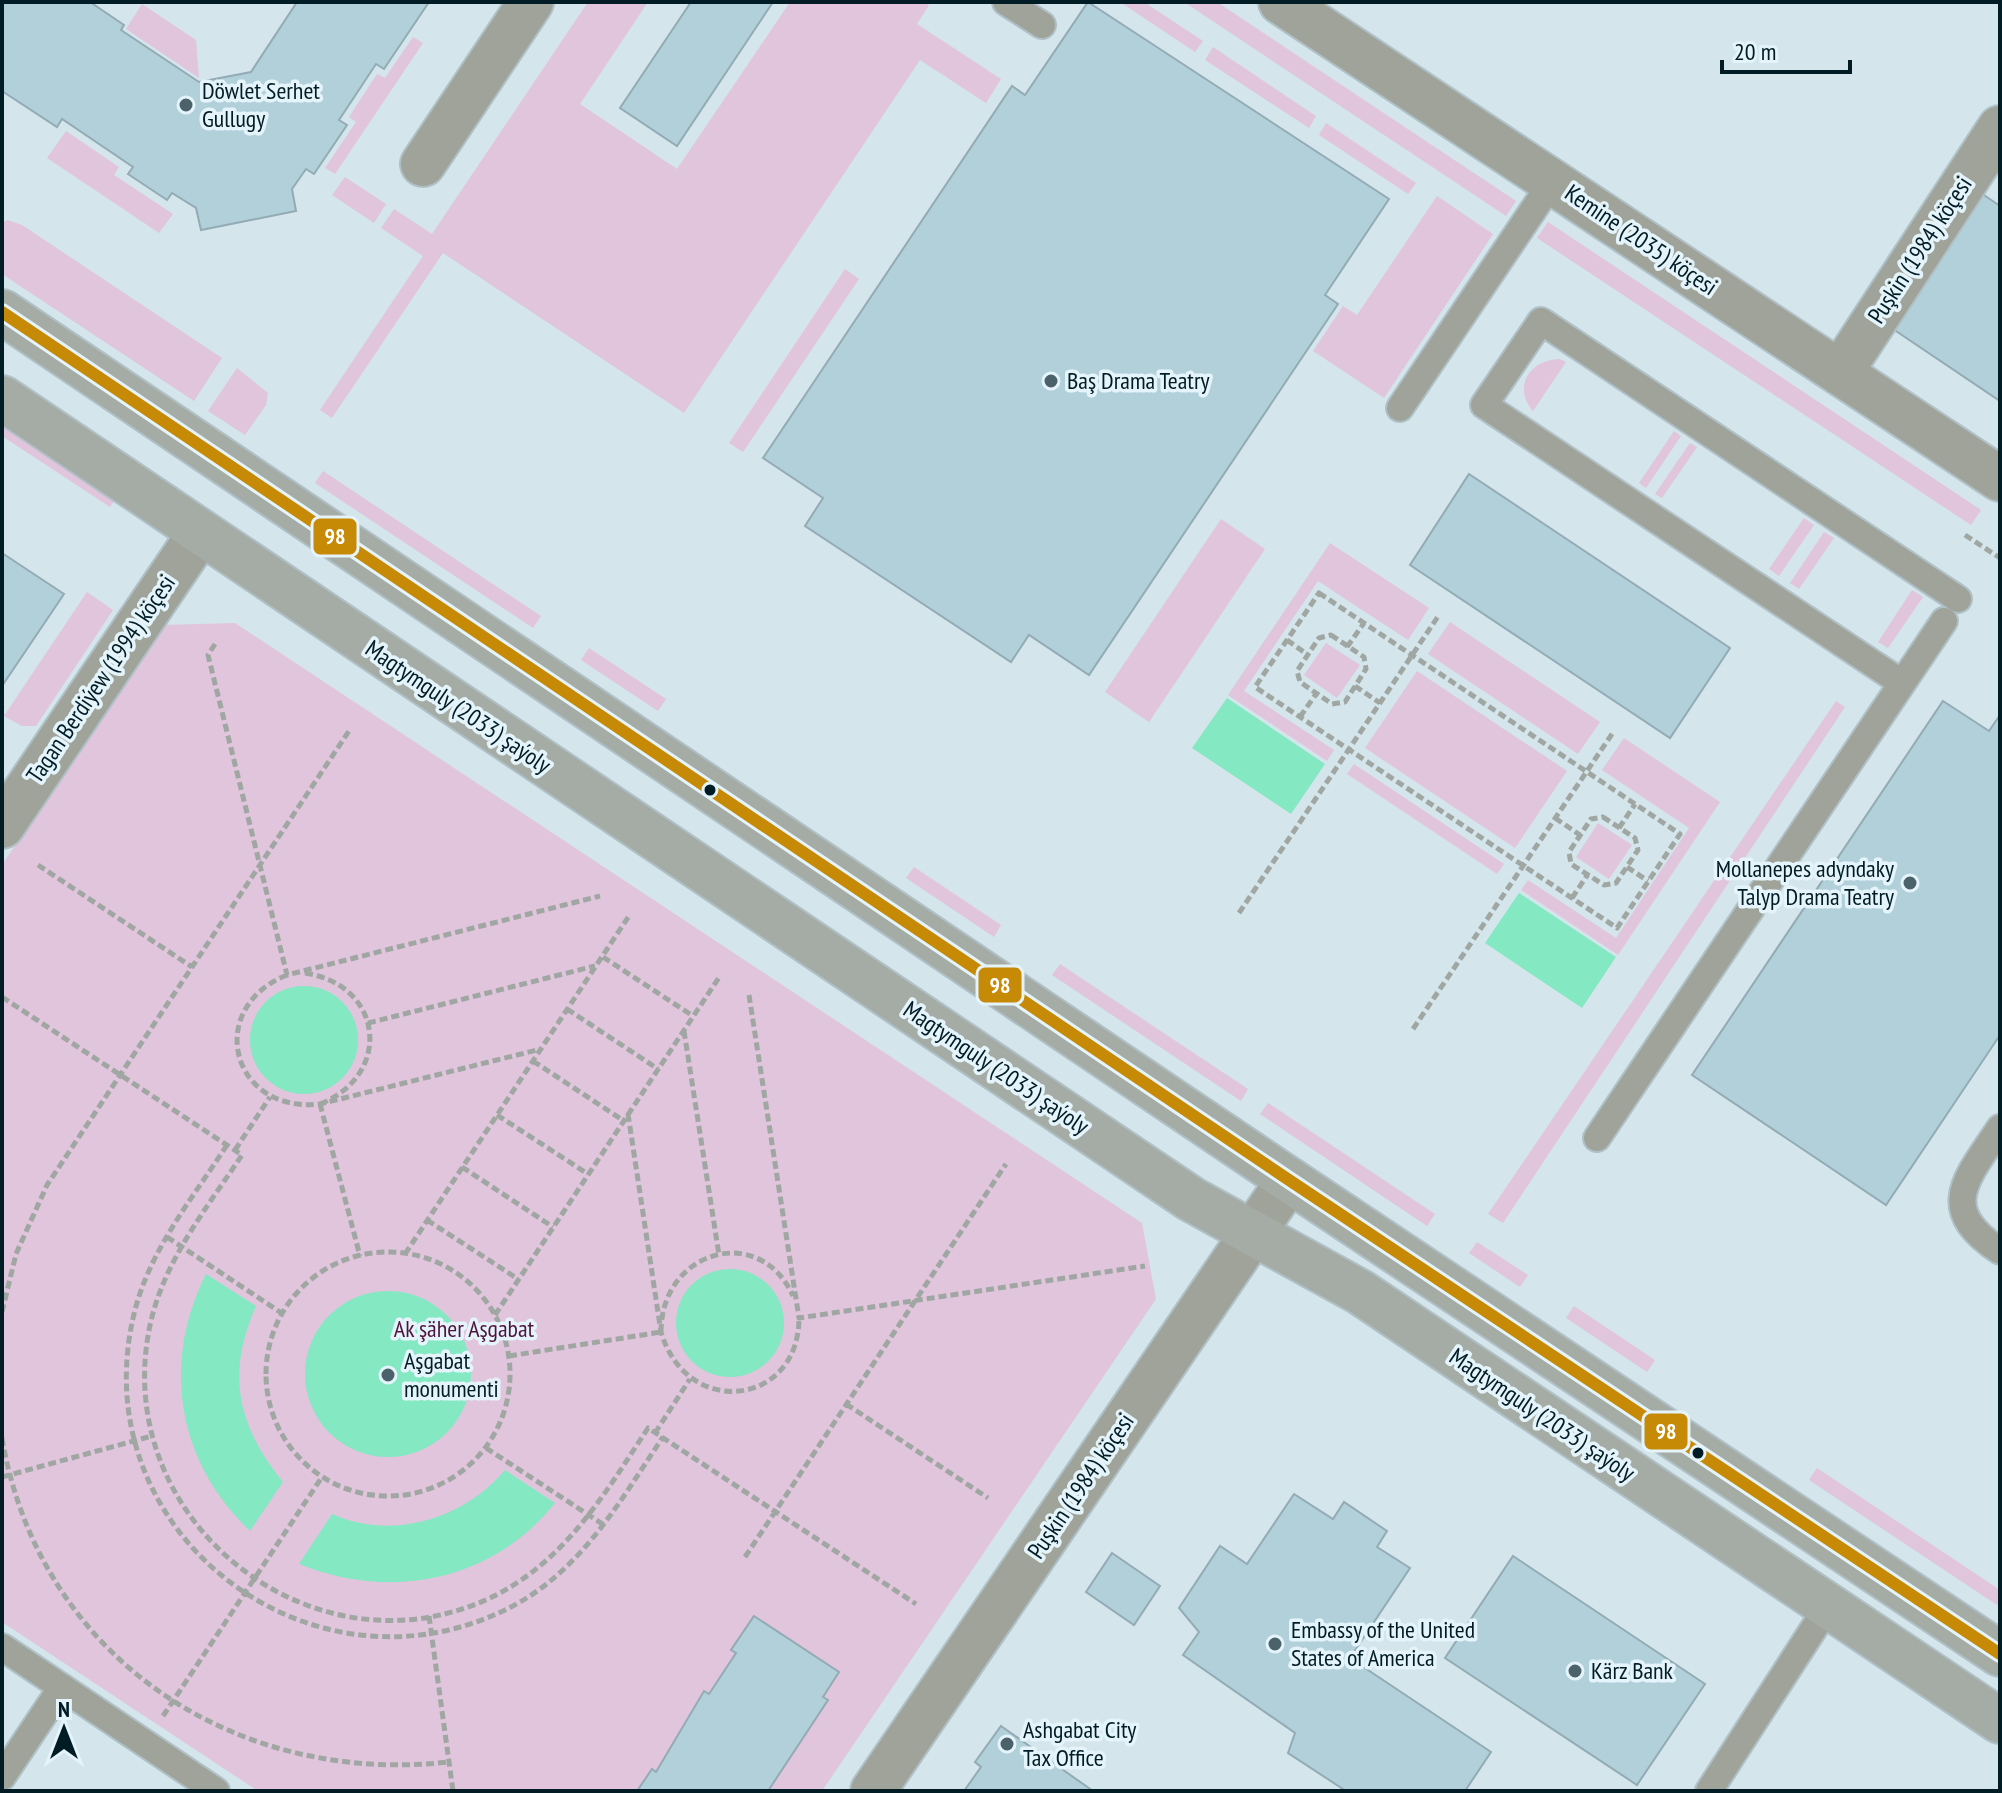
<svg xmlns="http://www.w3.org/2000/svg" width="2002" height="1793" viewBox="0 0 2002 1793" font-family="'PT Sans Narrow',sans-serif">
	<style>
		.green { fill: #e0c5dc }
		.water { fill: #84e8c2 }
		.building { fill: #b2d0da; stroke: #93abb4; stroke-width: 2 }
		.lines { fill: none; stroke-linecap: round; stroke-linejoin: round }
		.service-casing { stroke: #b0c0c7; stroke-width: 30 }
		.minor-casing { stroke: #b0c0c7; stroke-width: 48 }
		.secondary-casing { stroke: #b0c0c7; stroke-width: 48 }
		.path { stroke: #a0a7a3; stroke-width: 5; stroke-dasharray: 8 4; stroke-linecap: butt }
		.service { stroke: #9fa399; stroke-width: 26 }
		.minor { stroke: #9fa399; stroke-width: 44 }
		.secondary { stroke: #a5aca5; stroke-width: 44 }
		.bus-1-casing { stroke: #e4f4fa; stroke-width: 18 }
		.bus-1 { stroke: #c68a07; stroke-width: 12 }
		.poi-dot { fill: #4b626b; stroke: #e4f4fa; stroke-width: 3 }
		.bus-dot { fill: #011c25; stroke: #e4f4fa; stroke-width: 3 }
		.labels { text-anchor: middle; stroke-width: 7; stroke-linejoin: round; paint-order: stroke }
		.poi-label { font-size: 24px; fill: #011c25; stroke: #e4f4fa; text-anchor: start }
		.street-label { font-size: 24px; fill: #011c25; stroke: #e4f4fa }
		.park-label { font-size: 24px; fill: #51133d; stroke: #e4f4fa }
		.line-badge { stroke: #e4f4fa; stroke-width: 3 }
		.badge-label { font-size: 22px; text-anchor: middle; font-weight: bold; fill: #fff }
	</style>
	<rect width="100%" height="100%" fill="#d4e5ec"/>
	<path class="green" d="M588,2H648L580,104L677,169L790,2H925L929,5L917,24L1001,79L986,103L920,60L684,413L443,253L332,418L320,410L423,256L381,228L394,209L432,234Z
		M1120,2H1144L1203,41L1195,52Z
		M1184,2H1217L1516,201L1506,216Z
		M142,4L196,40L199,78L126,29Z
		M413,37L423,43L335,174L325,168L356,122L349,117L377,74L385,78Z
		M1213,47L1316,116L1309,128L1205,60Z
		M1326,123L1416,183L1408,194L1319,135Z
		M66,131L119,167L114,175L173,214L159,233L47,158Z
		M345,177L386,204L374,223L332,195Z
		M1437,196L1493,234L1384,398L1313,351L1343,306L1357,315Z
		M8,220L22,225L222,358L194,401L2,274V223Z
		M1548,222L1981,510L1971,525L1537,238Z
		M845,269L859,279L743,452L729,443Z
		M1559,359L1566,362L1533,411C1512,387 1530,360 1559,359Z
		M237,368L268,393L266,405L245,435L208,411Z
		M2,415L120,493L110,507L2,436Z
		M1674,431L1681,436L1646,488L1639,483Z
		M1690,443L1697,447L1662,498L1655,494Z
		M323,471L541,616L533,628L315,483Z
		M1804,518L1814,525L1779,576L1769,569Z
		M1221,519L1265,549L1149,722L1105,692Z
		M1824,532L1834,538L1799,589L1790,583Z
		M1330,543L1429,608L1408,640L1318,581L1244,691L1334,750L1327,761L1228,695Z
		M1912,590L1923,597L1888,648L1878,642Z
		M87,592L113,610L36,726H22L4,716Z
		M1450,622L1600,722L1578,754L1428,654Z
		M235,623L1142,1223L1156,1299L822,1791H258L2,1622V865L162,625Z
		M1326,643L1360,665L1337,698L1304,675Z
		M589,648L666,699L658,711L581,660Z
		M1417,671L1567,771L1515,848L1365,748Z
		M1836,701L1845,707L1503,1223L1488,1214Z
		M1624,738L1720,802L1618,955L1521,890L1528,880L1616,938L1689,828L1602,770Z
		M1354,764L1504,864L1497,874L1347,774Z
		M1598,823L1632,845L1609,879L1576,857Z
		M914,867L1001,925L994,937L906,878Z
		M1060,964L1248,1089L1241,1101L1052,975Z
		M1268,1103L1435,1214L1427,1226L1260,1114Z
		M1477,1242L1528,1275L1520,1287L1469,1253Z
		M1574,1306L1655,1360L1647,1372L1566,1318Z
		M1817,1468L2000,1590V1607L1809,1480Z"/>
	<path class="water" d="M1227,698L1325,764L1291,814L1192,748Z
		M1519,893L1616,957L1582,1008L1485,943Z
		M250 1040a54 54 0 1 1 108 0a54 54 0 1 1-108 0Z
		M676 1323a54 54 0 1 1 108 0a54 54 0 1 1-108 0Z
		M206,1274L256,1306C226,1374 237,1425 283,1482L250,1531C177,1462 161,1363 206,1274Z
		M305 1374a83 83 0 1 1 166 0a83 83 0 1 1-166 0Z
		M505,1470L555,1503C492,1582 390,1601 299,1564L332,1514C392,1541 464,1519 505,1470Z"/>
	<path class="building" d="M2,2H90L124,25L121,30L199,82L251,72L297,2H429L384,69L376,64L339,120L347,125L314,174L306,169L292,189L296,211L201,230L196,208L172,193L167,200L128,174L133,167L62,119L57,127L2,91Z
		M691,2H773L677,146L620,108Z
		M1088,2L1389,199L1325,295L1338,304L1089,675L1029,635L1011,662L805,526L823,498L763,458L1012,86L1025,95Z
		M1981,193L2000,206V401L1890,327Z
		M1469,474L1730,648L1670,738L1410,565Z
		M2,553L64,594L2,686Z
		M1943,701L1989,731L2000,715V1035L1886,1205L1692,1075Z
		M1294,1494L1333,1519L1344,1502L1387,1531L1377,1547L1410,1568L1350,1658L1491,1752L1465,1791H1346L1288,1753L1295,1733L1183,1655L1199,1632L1179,1608L1220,1546L1247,1564Z
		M1112,1553L1160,1586L1134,1625L1086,1592Z
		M1513,1556L1705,1684L1637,1785L1445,1658Z
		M754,1616L839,1672L823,1697L828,1700L768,1791H637L652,1769L656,1772L704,1691L709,1694L736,1653L731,1650Z
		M1001,1726L1093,1791H964L981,1767L975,1762Z"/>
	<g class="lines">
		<defs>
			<path id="service" d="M1006,2L1042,25
				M1400,408L1552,182
				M1902,683L1484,405L1541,321L1958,599
				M2000,1128C1966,1179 1936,1209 2000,1251
				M1597,1138L1944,621
				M2,1647L216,1791
				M2,1777L62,1687
				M1709,1791L1827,1608"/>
			<path id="minor" d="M1281,2L2000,479
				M423,164L531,2
				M1840,373L2000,128
				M2,826L200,533
				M873,1791L1289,1180"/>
			<path id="secondary" d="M2,312L1289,1180L2000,1654
				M2,398L1191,1199L1360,1292L2000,1721"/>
		</defs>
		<use href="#service" class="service-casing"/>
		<use href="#minor" class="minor-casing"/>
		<use href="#secondary" class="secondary-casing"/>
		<path class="path" d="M1965,535L2000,558
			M1319,593L1680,834L1617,928L1255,687Z
			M1331,635L1364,657L1366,669L1345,702L1332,704L1300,682L1297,671L1319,638Z
			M1287,640L1308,655
			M215,644L208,655L287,975L600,896
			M1347,647L1364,623
			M1355,686L1380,703
			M1300,717L1316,694
			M1603,817L1635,838L1638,850L1616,883L1604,885L1571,864L1569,852L1591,819Z
			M1555,818L1580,835
			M1619,828L1635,804
			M38,865L192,967
			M1627,867L1648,881
			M1572,898L1588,874
			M1239,913L1439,615
			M603,957L693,1016
			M305,973C384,985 393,1075 320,1104
			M287,975C204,1008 231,1114 320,1104L541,1049
			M749,995L799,1318L1145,1266
			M2,997L242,1155C204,1212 159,1267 148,1336C116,1525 315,1680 490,1598C565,1562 604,1495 648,1428L916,1604
			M567,1009L658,1069
			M368,1023L595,966
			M1413,1029L1614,731
			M684,1031L719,1255
			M533,1061L624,1121
			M320,1104L360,1256
			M628,1114L661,1332C687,1420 799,1406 799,1318
			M497,1115L588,1174
			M227,1145C192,1199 149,1251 134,1314C81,1533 313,1709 511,1607C582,1570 620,1501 663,1437
			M235,1150L270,1097
			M462,1167L553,1227
			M427,1220L518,1279
			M167,1237L283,1314
			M266 1374a122 122 0 1 1 244 0a122 122 0 1 1-244 0Z
			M405,1254L629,916
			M2,1312L16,1254L47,1185L349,731
			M495,1315L720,976
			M661,1332C661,1250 760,1222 793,1296
			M509,1356L661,1332
			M846,1404L988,1498
			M655,1433L690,1379
			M2,1438C39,1657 234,1786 449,1762
			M486,1448L604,1525
			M2,1477L152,1436
			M745,1557L1006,1164
			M429,1616L453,1791
			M163,1716L322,1477"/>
		<use href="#service" class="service"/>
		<use href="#minor" class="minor"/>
		<use href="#secondary" class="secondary"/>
		<defs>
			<path id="bus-1" d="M2,312L1289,1180L2000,1654"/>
		</defs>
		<use href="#bus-1" class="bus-1-casing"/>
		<use href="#bus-1" class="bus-1"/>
	</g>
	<g class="poi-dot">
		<circle cx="186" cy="105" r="8"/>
		<circle cx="1051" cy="381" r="8"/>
		<circle cx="1910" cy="883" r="8"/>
		<circle cx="388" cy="1375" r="8"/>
		<circle cx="1275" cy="1644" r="8"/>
		<circle cx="1575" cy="1671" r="8"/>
		<circle cx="1007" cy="1744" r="8"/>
	</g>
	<g class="bus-dot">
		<circle cx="710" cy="790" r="7"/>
		<circle cx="1698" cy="1453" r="7"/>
	</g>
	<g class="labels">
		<g class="poi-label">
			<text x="202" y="99">Döwlet Serhet<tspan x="202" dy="28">Gullugy</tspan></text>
			<text x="1067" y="389">Baş Drama Teatry</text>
			<text x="1894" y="877" text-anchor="end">Mollanepes adyndaky<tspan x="1894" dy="28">Talyp Drama Teatry</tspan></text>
			<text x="404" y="1369">Aşgabat<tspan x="404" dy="28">monumenti</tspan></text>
			<text x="1291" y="1638">Embassy of the United<tspan x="1291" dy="28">States of America</tspan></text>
			<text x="1591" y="1679">Kärz Bank</text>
			<text x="1023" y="1738">Ashgabat City<tspan x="1023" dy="28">Tax Office</tspan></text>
		</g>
		<g class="street-label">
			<text transform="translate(1641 240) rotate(34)" y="8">Kemine (2035) köçesi</text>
			<text transform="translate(1920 250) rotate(-57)" y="8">Puşkin (1984) köçesi</text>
			<text transform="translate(101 679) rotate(-56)" y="8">Tagan Berdiýew (1994) köçesi</text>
			<text transform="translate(458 707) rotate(34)" y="8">Magtymguly (2033) şaýoly</text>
			<text transform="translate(996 1068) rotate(34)" y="8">Magtymguly (2033) şaýoly</text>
			<text transform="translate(1542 1415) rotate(34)" y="8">Magtymguly (2033) şaýoly</text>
			<text transform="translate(1081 1486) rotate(-56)" y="8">Puşkin (1984) köçesi</text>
		</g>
		<g class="park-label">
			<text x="464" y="1337">Ak şäher Aşgabat</text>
		</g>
	</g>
	<g class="line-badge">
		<rect x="312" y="517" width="46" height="39" rx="8" fill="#c68a07"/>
		<rect x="977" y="966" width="46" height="38" rx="8" fill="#c68a07"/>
		<rect x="1643" y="1412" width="46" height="39" rx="8" fill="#c68a07"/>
	</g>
	<g class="badge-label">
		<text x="335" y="544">98</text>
		<text x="1000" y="993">98</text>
		<text x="1666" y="1439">98</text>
	</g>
	<rect width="2002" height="1793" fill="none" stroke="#011c25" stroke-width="8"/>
	<g transform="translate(64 1729)" stroke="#e4f4fa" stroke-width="6" paint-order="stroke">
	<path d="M0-6L14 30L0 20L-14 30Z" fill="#011c25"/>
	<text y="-12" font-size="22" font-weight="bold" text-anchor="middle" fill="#011c25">N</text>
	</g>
	<path d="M1722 60v12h128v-12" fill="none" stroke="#011c25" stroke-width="4"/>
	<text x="1734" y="60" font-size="24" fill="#011c25" stroke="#e4f4fa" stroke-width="6" paint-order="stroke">20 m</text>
</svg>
